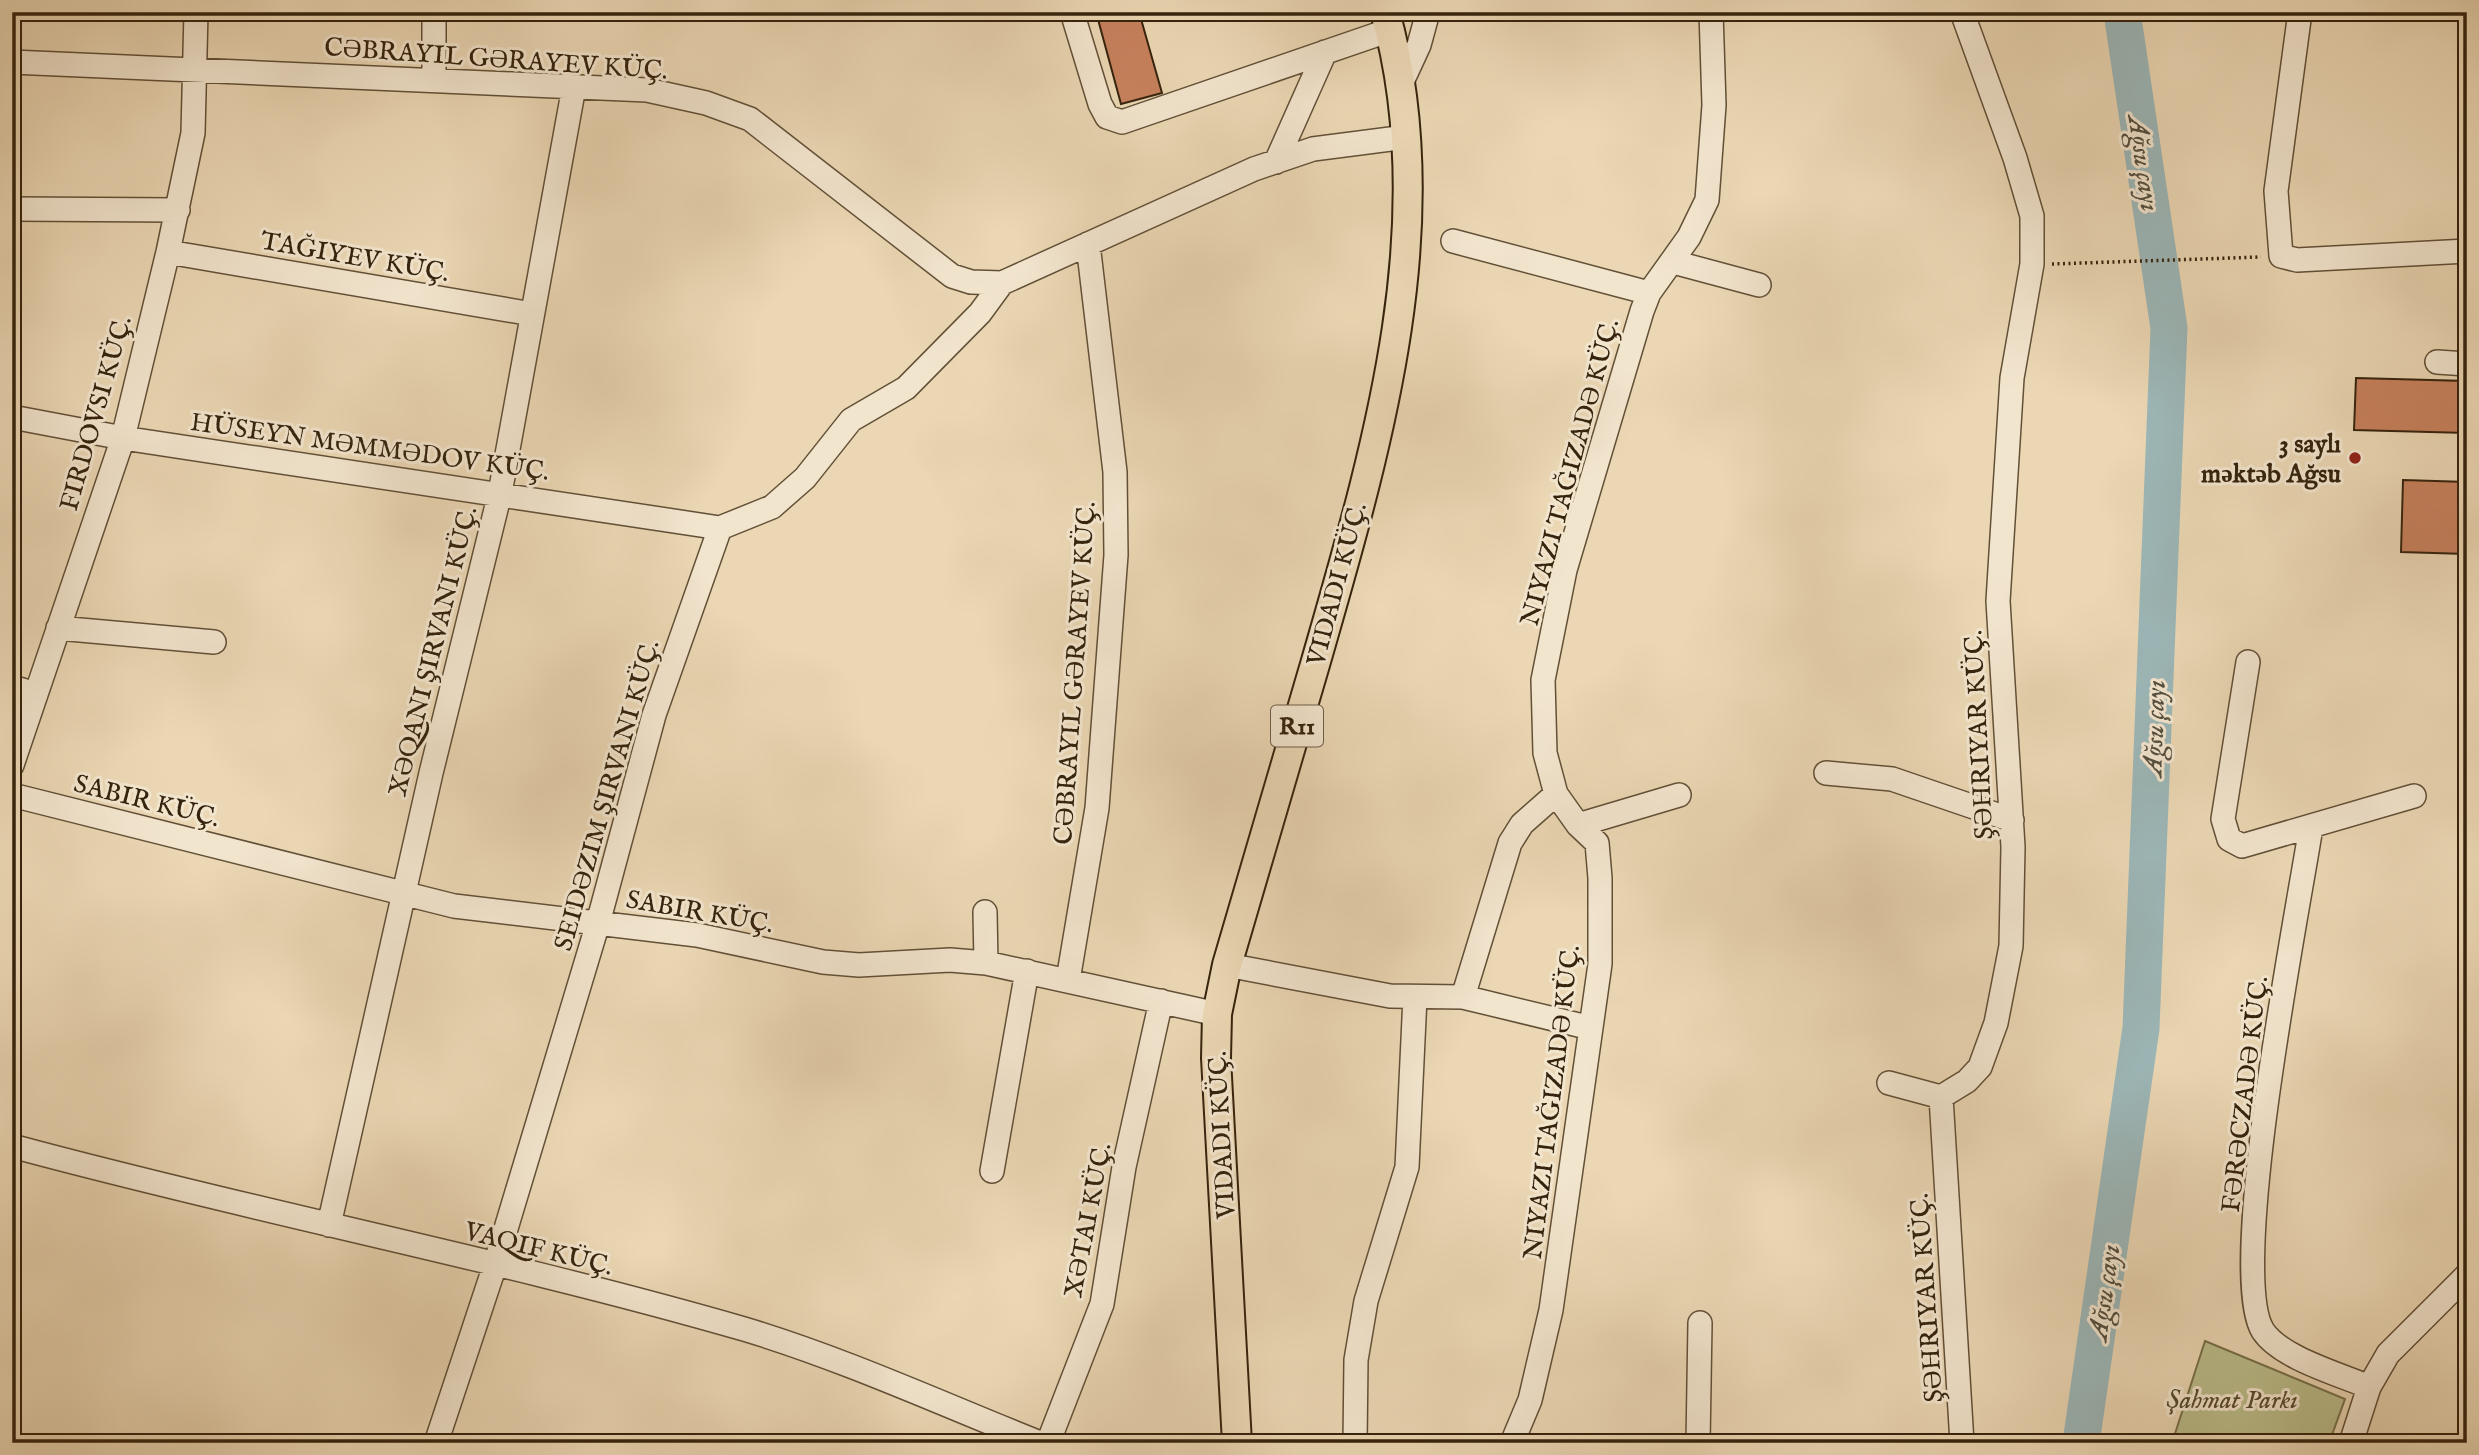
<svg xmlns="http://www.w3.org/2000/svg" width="2479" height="1455" viewBox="0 0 2479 1455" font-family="'IM FELL English',serif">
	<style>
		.green { fill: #babd8b; stroke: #78704c; stroke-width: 2 }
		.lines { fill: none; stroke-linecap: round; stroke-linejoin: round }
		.river { stroke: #9cb7b8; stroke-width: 37 }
		.building { fill: #c7815d; stroke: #35230d; stroke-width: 2 }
		.minor-casing { stroke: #625037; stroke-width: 26 }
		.major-casing { stroke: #35230d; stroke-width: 32 }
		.path { stroke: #35230d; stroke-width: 3.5; stroke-dasharray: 2 3.5; stroke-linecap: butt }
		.minor { stroke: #f2e5ce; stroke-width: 23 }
		.major { stroke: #ebd7b4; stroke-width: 28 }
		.poi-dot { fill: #8f2418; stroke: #f2e5ce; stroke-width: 2.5 }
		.labels { text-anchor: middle; stroke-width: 6; stroke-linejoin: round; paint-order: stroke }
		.shield { fill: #f2e5ce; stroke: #6e5d47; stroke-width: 2 }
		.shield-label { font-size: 24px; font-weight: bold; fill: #35230d }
		.street-label { font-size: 26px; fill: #35230d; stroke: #f2e5ce }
		.poi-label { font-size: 26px; font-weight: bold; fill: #35230d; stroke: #f2e5ce; text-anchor: end }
		.park-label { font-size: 26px; font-style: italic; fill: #564a2c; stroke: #f2e5ce }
		.water-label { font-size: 28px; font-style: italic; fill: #544f40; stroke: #f2e5ce }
	</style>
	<rect width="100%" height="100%" fill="#ebd7b4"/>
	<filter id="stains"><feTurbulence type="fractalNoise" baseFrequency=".00286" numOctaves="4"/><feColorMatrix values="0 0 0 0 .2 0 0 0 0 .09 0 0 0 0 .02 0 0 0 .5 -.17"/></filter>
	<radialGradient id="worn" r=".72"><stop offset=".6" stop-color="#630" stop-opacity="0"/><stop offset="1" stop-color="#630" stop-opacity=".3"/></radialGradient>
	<path class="green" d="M2205,1341L2345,1399L2329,1443H2172Z"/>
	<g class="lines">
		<path class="river" d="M2081,1443L2141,1028L2169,328L2122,12"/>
	</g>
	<path class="building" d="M1096,12H1139L1162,93L1121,104Z
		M2356,378L2467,381V433L2354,430Z
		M2403,480L2467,482V644H2462L2466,554L2401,552Z"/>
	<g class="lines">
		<defs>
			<path id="minor" d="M1072,12L1100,104L1107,117L1122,122L1390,30
				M2300,12L2276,191L2281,256L2297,260L2467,251
				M12,62L647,90L706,103L750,119L952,276L971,282L1002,283L1254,169L1313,149L1406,137
				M434,80V12
				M1401,84L1419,45L1428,12
				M1276,162L1325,52
				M12,209L178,210
				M1453,241L1649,293
				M168,252L532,314
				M1673,262L1759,285
				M2437,362L2467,364
				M12,417L123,438L720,528
				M58,628L214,642
				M2248,662L2223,819L2229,839L2242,846L2414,796
				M12,687L36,694
				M12,765L123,438L168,252L193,133L196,12
				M1826,773L1892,779L2012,820
				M12,795L454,906L697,935L823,962L859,965L950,960L986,963L1217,1014
				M1578,825L1679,795
				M2311,827C2298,911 2226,1273 2263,1331C2281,1358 2339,1374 2369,1387
				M985,912L986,963
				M1227,965L1390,996L1463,997L1591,1028
				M1068,980L1097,808L1116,555L1115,472L1088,244
				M1463,997L1510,843L1522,824L1556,794
				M1889,1083L1941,1097
				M12,1146C255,1212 502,1259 744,1329C844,1359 942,1404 1040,1443
				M992,1171L1027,971
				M329,1225L431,773L500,493L574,87
				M436,1443L495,1265L598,923L654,715L720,528L772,507L805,478L851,420L906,388L980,313L1002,283
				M1048,1443L1102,1304L1124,1167L1161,1001
				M1355,1443L1356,1360L1366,1301L1407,1167L1415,997
				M1512,1443L1530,1400L1551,1310L1600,964V878L1597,843L1578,825L1556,794L1545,753L1543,680L1565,570L1642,311L1649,293L1689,237L1707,200L1714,105L1711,12
				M1698,1443L1700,1323
				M1962,1443L1941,1097L1967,1081L1980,1067L1996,1023L2011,946L2013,847L1998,601L2012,378L2032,264V216L2015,158L1962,12
				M2351,1443L2369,1387L2388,1354L2467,1275"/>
			<path id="major" d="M1237,1443L1216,1058L1217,1014L1227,965C1257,864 1286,762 1316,661C1375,455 1445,226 1385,12"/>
		</defs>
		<use href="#minor" class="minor-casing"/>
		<use href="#major" class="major-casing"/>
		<path class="path" d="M2052,264L2261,257"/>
		<use href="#minor" class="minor"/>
		<use href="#major" class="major"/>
	</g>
	<circle class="poi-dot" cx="2355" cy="458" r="7"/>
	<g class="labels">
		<rect class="shield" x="1271" y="705.5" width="52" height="41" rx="5"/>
		<g class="shield-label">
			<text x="1297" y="734">R11</text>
		</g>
		<g class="street-label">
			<text transform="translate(496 58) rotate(4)" y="9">CƏBRAYIL GƏRAYEV KÜÇ.</text>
			<text transform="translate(355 256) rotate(10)" y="9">TAĞIYEV KÜÇ.</text>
			<text transform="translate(95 413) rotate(-74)" y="9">FIRDOVSI KÜÇ.</text>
			<text transform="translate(370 446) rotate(8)" y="9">HÜSEYN MƏMMƏDOV KÜÇ.</text>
			<text transform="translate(1569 472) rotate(-75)" y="9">NIYAZI TAĞIZADƏ KÜÇ.</text>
			<text transform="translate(1336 584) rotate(-75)" y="9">VIDADI KÜÇ.</text>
			<text transform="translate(432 651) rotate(-76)" y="9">XƏQANI ŞIRVANI KÜÇ.</text>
			<text transform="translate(1074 673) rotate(-86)" y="9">CƏBRAYIL GƏRAYEV KÜÇ.</text>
			<text transform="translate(1978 735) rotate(-93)" y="9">ŞƏHRIYAR KÜÇ.</text>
			<text transform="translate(606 795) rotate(-74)" y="9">SEIDƏZIM ŞIRVANI KÜÇ.</text>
			<text transform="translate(147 800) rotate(14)" y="9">SABIR KÜÇ.</text>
			<text transform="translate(700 911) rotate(10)" y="9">SABIR KÜÇ.</text>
			<text transform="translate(2244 1094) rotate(-83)" y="9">FƏRƏCZADƏ KÜÇ.</text>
			<text transform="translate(1551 1102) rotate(-83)" y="9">NIYAZI TAĞIZADƏ KÜÇ.</text>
			<text transform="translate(1221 1135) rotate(-93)" y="9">VIDADI KÜÇ.</text>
			<text transform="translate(1087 1220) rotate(-79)" y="9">XƏTAI KÜÇ.</text>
			<text transform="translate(539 1248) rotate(14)" y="9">VAQIF KÜÇ.</text>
			<text transform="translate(1926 1298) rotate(-94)" y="9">ŞƏHRIYAR KÜÇ.</text>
		</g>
		<g class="poi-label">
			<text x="2341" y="452">3 saylı<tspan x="2341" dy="30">məktəb Ağsu</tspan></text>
		</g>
		<g class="park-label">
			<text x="2232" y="1408">Şahmat Parkı</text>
		</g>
		<g class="water-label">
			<text transform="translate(2145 163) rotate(82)" y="10">Ağsu çayı</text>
			<text transform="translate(2153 728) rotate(-88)" y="10">Ağsu çayı</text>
			<text transform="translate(2103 1292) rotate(-82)" y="10">Ağsu çayı</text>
		</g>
	</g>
	<rect width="2479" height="1455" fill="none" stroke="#ebd7b4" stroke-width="42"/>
	<rect x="14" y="14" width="2451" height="1427" fill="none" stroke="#35230d" stroke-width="3.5"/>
	<rect x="21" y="21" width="2437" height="1413" fill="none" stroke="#35230d" stroke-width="2"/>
	<rect width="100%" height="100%" filter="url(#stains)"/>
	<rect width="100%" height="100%" fill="url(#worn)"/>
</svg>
